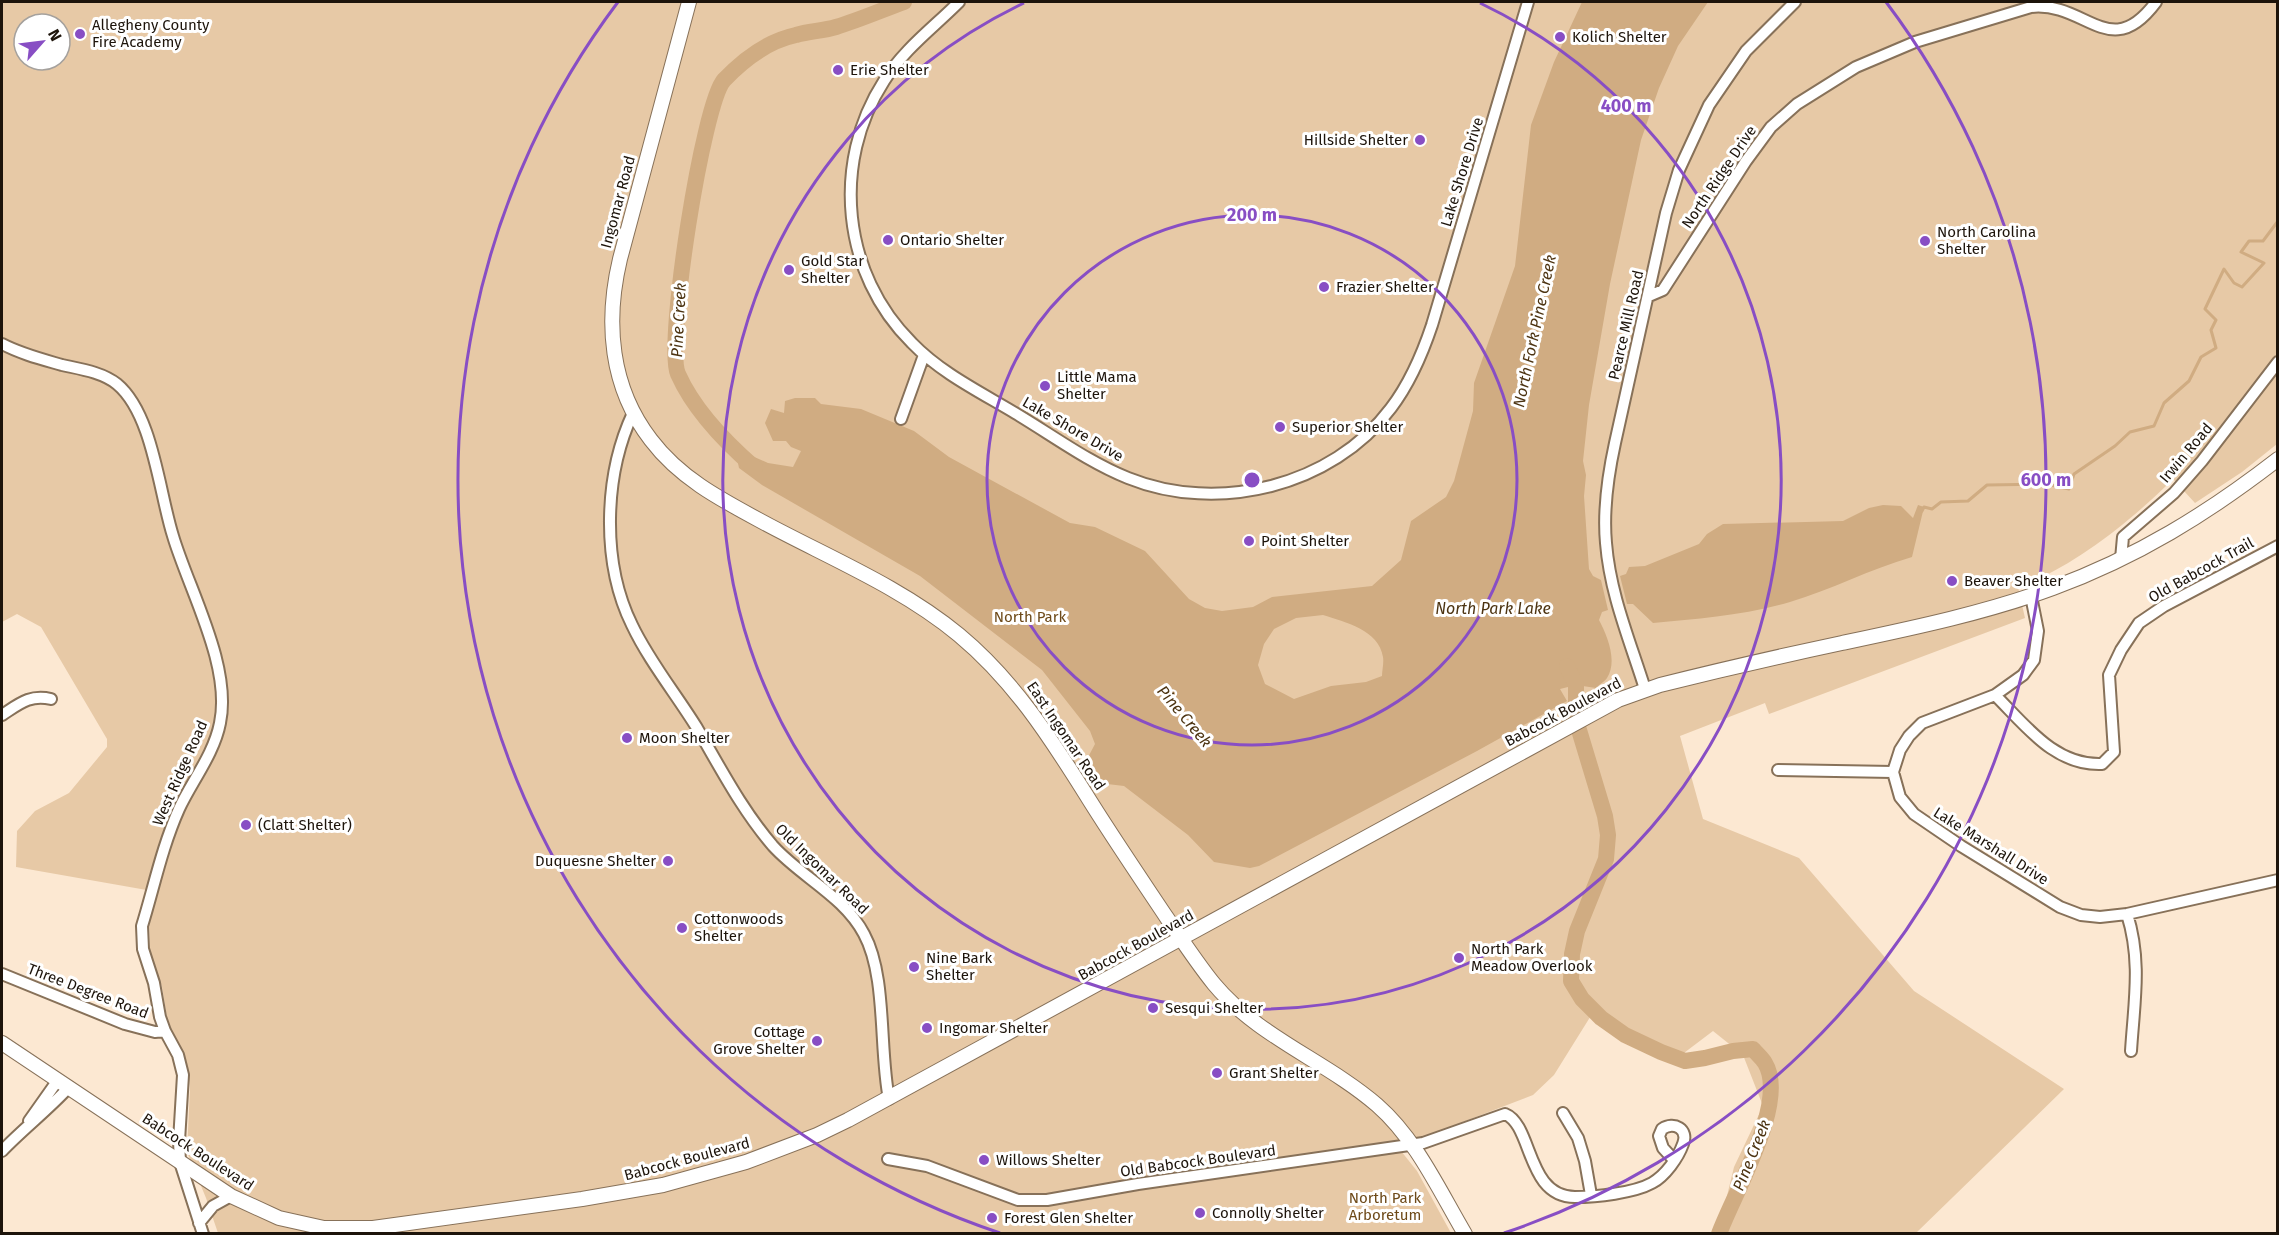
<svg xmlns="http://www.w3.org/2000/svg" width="2279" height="1235" viewBox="0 0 2279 1235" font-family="'Fira Sans',sans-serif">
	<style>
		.green { fill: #e7c9a6; fill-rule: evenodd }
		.water { fill: #d0ac82; fill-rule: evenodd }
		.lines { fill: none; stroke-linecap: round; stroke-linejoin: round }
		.stream { stroke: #d0ac82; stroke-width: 3 }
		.river { stroke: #d0ac82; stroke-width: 16 }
		.minor-casing { stroke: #877159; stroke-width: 14 }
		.major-casing { stroke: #877159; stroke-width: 16 }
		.minor { stroke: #fff; stroke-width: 10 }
		.major { stroke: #fff; stroke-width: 14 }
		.ring { fill: none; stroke: #884ec4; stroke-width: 3 }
		.poi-dot { fill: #884ec4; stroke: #fff; stroke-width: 2 }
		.labels { text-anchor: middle; stroke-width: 6; stroke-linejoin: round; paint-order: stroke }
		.poi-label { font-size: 15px; fill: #1d140b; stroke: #fff; text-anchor: start }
		.street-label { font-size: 15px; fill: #1d140b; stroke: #fff }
		.park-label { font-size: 15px; fill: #6e4a19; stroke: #fff }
		.water-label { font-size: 16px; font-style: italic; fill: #4d3412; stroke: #fff }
		.centre { fill: #884ec4; stroke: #fff; stroke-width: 3 }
		.ring-label { font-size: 18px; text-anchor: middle; font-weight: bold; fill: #884ec4; stroke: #fff; stroke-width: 6; stroke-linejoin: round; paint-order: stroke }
	</style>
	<rect width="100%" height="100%" fill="#fce8d2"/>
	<path class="green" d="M2,2H2277V444L2242,472L2195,503L2173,479C2132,520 2073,568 2018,587L2025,618L1769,714L1765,703L1680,736L1703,819L1799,858L1914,991L2064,1089L1916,1233H1718L1734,1167L1763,1106L1743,1055L1713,1031L1676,1059L1592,1014L1554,1075L1533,1095L1421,1138L1393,1141L1417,1171L1451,1233H218L206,1198L187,1152L190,1088L188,1068L184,1053L168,1024L162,987L150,953L149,925L158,892L16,867L17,831L35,811L69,793L107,747V739L41,627L17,614L2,622ZM24,24H60V60H24Z"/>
	<path class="water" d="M1582,2H1708L1678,46L1659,88L1641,140L1610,284L1589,405L1583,461L1586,475L1584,496L1589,569L1593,576L1601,580L1608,610L1602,612L1599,620C1607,635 1618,661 1607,678C1605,681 1599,685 1596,688L1576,685L1560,689L1567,701L1477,751L1259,866L1250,868L1214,862L1188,835L1124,786L1099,783L1085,763L1095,744L1090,731L1042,670L920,576L762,485L739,468L736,454L743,452L768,463L793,467L801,451L791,447L786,441H773L765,423L771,409L784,413L785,401L795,398H815L821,404L861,409L914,431L949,457L1070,523L1095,527L1145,551L1189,599L1205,608L1222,611L1253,607L1272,597L1372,586L1401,560L1411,521L1446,497L1454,481L1473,411L1474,383L1515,266L1531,125L1554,62ZM1323,615C1345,622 1379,630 1383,657C1384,663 1382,671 1382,676L1366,682L1331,686L1294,699L1265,684L1258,665L1264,644L1274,629L1296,618Z
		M1883,505L1901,506L1913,518L1918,505L1924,507L1912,557C1870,569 1831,590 1790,602C1746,615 1698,619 1653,623L1633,604H1627L1620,576L1626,574L1629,567L1645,566L1699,544L1707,534L1723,524L1843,521L1869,508Z"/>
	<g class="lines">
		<path class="stream" d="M1922,511L1924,507L1932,509L1941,502L1968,501L1987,485L2046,484L2069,489L2074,474L2115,446L2130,432L2154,426L2164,403L2189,381L2201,357L2216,348L2211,330L2216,320L2205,309L2224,269L2234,283L2242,287L2264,263L2241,252L2249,241H2263L2278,221"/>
		<path class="river" d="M755,468C725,442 694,410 678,374C665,345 703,103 724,80C743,60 768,41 796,35C809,31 823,31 836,27C859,20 882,10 904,2
			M1567,666L1576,685V720L1605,816L1608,835L1606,859L1577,931L1572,954L1571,981L1582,999L1601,1018L1625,1035L1661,1052L1685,1061L1705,1058L1733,1051L1753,1049C1757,1054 1762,1058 1765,1063C1789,1102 1733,1195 1719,1234"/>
		<defs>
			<path id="minor" d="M959,2C933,28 904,49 884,81C831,163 842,274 912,343C941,373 980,392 1015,413C1052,435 1088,462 1128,478C1217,514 1332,487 1391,408C1410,383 1422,355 1432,325L1528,2
				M1649,296L1663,290L1746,161L1771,127L1797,104L1856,67L1915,42L2031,7C2086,1 2110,64 2156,2
				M2,344C21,354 41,359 62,365C80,369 102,372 117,384C153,414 159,492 173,536C189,590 232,666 220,723C214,754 192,781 179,809C162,847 154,887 142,926L143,949L154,983L160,1017L165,1031L178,1055L183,1075L179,1141L180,1162L203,1234
				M633,413C604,475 601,562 632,625C649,661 676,694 697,728C721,769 742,810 773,846C801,877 844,896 864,934C887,976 879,1050 889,1099
				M901,419L924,355
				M2121,559L2123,537L2174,493L2202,461L2278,362
				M2031,596L2038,631L2034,660L2023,675L1995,695L1922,723L1909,736L1900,750L1893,772L1900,797L1914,814L1961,846L2060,907L2081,915L2100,917L2127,914L2278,880
				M1645,689C1630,641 1610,594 1606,543C1603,510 1608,475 1615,443L1666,213L1679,170L1709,105L1746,51L1795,2
				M1995,695C2026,726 2055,766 2102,764L2114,752L2109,675L2121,650L2139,623L2164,606L2278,546
				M2,715C19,704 30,694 51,699
				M1778,770L1893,772
				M2127,914C2142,961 2134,1003 2131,1051
				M2,974L125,1024L155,1032L165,1031
				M1563,1113L1578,1138L1585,1161L1591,1195
				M29,1121L58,1080
				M2,1151C23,1129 48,1110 69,1087
				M888,1159L927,1166L1018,1200H1047L1138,1184L1423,1143L1505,1114C1533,1125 1526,1197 1575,1197C1596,1197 1634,1193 1652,1183C1665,1176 1678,1158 1683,1144C1689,1129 1674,1121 1662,1129L1659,1136L1663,1148L1674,1160
				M199,1223L213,1206L231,1196"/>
			<path id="major" d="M689,2L620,259C605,322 610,387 651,440C679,477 718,498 759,520C825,556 900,586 959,635C1012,679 1048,734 1085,793C1111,835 1139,876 1167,918C1182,940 1197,963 1214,984C1258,1037 1326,1061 1377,1105C1416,1139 1439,1190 1465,1234
				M2,1043L231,1196L279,1218L324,1228H373L582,1199L663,1185L746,1162L817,1135L848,1120L1618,700L1660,685C1720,670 1781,656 1842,643C1913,628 1985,613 2053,588C2137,557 2207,514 2278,459"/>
		</defs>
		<use href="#minor" class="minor-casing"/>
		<use href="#major" class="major-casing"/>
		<use href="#minor" class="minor"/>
		<use href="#major" class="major"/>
	</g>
	<g class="ring">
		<circle cx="1252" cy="480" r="265"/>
		<path d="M1480 3A529 529 0 1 1 1024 3"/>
		<path d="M1000 1233A794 794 0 0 1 618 2M1886 2A794 794 0 0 1 1504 1233"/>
	</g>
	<g class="poi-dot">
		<circle cx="80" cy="34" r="6"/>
		<circle cx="1560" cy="37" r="6"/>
		<circle cx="838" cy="70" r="6"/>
		<circle cx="1420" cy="140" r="6"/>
		<circle cx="888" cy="240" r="6"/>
		<circle cx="1925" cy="241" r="6"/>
		<circle cx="789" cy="270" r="6"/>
		<circle cx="1324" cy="287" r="6"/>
		<circle cx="1045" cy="386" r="6"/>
		<circle cx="1280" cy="427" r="6"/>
		<circle cx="1249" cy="541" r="6"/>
		<circle cx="1952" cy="581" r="6"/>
		<circle cx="627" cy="738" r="6"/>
		<circle cx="246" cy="825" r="6"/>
		<circle cx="668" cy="861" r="6"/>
		<circle cx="682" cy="928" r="6"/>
		<circle cx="1459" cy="958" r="6"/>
		<circle cx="914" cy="967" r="6"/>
		<circle cx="1153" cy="1008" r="6"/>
		<circle cx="927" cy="1028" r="6"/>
		<circle cx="817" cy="1041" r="6"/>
		<circle cx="1217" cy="1073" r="6"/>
		<circle cx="984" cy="1160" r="6"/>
		<circle cx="1200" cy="1213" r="6"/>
		<circle cx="992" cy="1218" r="6"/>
	</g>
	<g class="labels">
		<g class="poi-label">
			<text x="92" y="30">Allegheny County<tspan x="92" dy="17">Fire Academy</tspan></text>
			<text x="1572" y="42">Kolich Shelter</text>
			<text x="850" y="75">Erie Shelter</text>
			<text x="1408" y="145" text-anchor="end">Hillside Shelter</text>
			<text x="1937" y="237">North Carolina<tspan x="1937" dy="17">Shelter</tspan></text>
			<text x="900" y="245">Ontario Shelter</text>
			<text x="801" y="266">Gold Star<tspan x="801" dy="17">Shelter</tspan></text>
			<text x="1336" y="292">Frazier Shelter</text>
			<text x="1057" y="382">Little Mama<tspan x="1057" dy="17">Shelter</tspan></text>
			<text x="1292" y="432">Superior Shelter</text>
			<text x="1261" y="546">Point Shelter</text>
			<text x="1964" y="586">Beaver Shelter</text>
			<text x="639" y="743">Moon Shelter</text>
			<text x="258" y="830">(Clatt Shelter)</text>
			<text x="656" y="866" text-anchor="end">Duquesne Shelter</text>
			<text x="694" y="924">Cottonwoods<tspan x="694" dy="17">Shelter</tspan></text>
			<text x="1471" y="954">North Park<tspan x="1471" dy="17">Meadow Overlook</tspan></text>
			<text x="926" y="963">Nine Bark<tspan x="926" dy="17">Shelter</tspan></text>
			<text x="1165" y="1013">Sesqui Shelter</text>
			<text x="939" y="1033">Ingomar Shelter</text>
			<text x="805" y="1037" text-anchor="end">Cottage<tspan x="805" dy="17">Grove Shelter</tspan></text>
			<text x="1229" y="1078">Grant Shelter</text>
			<text x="996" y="1165">Willows Shelter</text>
			<text x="1212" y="1218">Connolly Shelter</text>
			<text x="1004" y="1223">Forest Glen Shelter</text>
		</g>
		<g class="street-label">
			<text transform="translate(1462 172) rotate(-73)" y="5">Lake Shore Drive</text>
			<text transform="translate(1719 177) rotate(-56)" y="5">North Ridge Drive</text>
			<text transform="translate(618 202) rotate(-75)" y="5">Ingomar Road</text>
			<text transform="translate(1626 325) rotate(-77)" y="5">Pearce Mill Road</text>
			<text transform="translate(1073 429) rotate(30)" y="5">Lake Shore Drive</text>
			<text transform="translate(2186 453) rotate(-50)" y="5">Irwin Road</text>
			<text transform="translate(2201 570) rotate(-29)" y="5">Old Babcock Trail</text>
			<text transform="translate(1563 712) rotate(-28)" y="5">Babcock Boulevard</text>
			<text transform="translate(1066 736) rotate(56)" y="5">East Ingomar Road</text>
			<text transform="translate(180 773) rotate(-66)" y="5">West Ridge Road</text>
			<text transform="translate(1991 846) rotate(32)" y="5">Lake Marshall Drive</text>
			<text transform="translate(822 869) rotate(44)" y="5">Old Ingomar Road</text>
			<text transform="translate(1136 945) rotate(-29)" y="5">Babcock Boulevard</text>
			<text transform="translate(88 991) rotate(21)" y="5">Three Degree Road</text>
			<text transform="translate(198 1152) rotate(33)" y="5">Babcock Boulevard</text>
			<text transform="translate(687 1159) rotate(-15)" y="5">Babcock Boulevard</text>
			<text transform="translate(1198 1161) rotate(-8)" y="5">Old Babcock Boulevard</text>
		</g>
		<g class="park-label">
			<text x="1030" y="622">North Park</text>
			<text x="1385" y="1203">North Park<tspan x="1385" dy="17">Arboretum</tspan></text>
		</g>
		<g class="water-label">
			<text transform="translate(678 320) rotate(-87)" y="6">Pine Creek</text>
			<text transform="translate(1534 331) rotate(-78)" y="6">North Fork Pine Creek</text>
			<text x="1493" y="614">North Park Lake</text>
			<text transform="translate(1185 716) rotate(50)" y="6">Pine Creek</text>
			<text transform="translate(1751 1155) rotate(-68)" y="6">Pine Creek</text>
		</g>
	</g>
	<circle cx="1252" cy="480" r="9" class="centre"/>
	<g class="ring-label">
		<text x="1626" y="112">400 m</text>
		<text x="1252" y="221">200 m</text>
		<text x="2046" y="486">600 m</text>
	</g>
	<rect width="2279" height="1235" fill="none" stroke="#1d140b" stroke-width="6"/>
	<g transform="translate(42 42) rotate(62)"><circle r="28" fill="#ffffff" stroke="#a5a19d" stroke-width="1.5"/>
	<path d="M0-4.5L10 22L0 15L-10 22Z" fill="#884ec4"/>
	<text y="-9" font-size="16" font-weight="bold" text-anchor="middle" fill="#1d140b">N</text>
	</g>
</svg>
